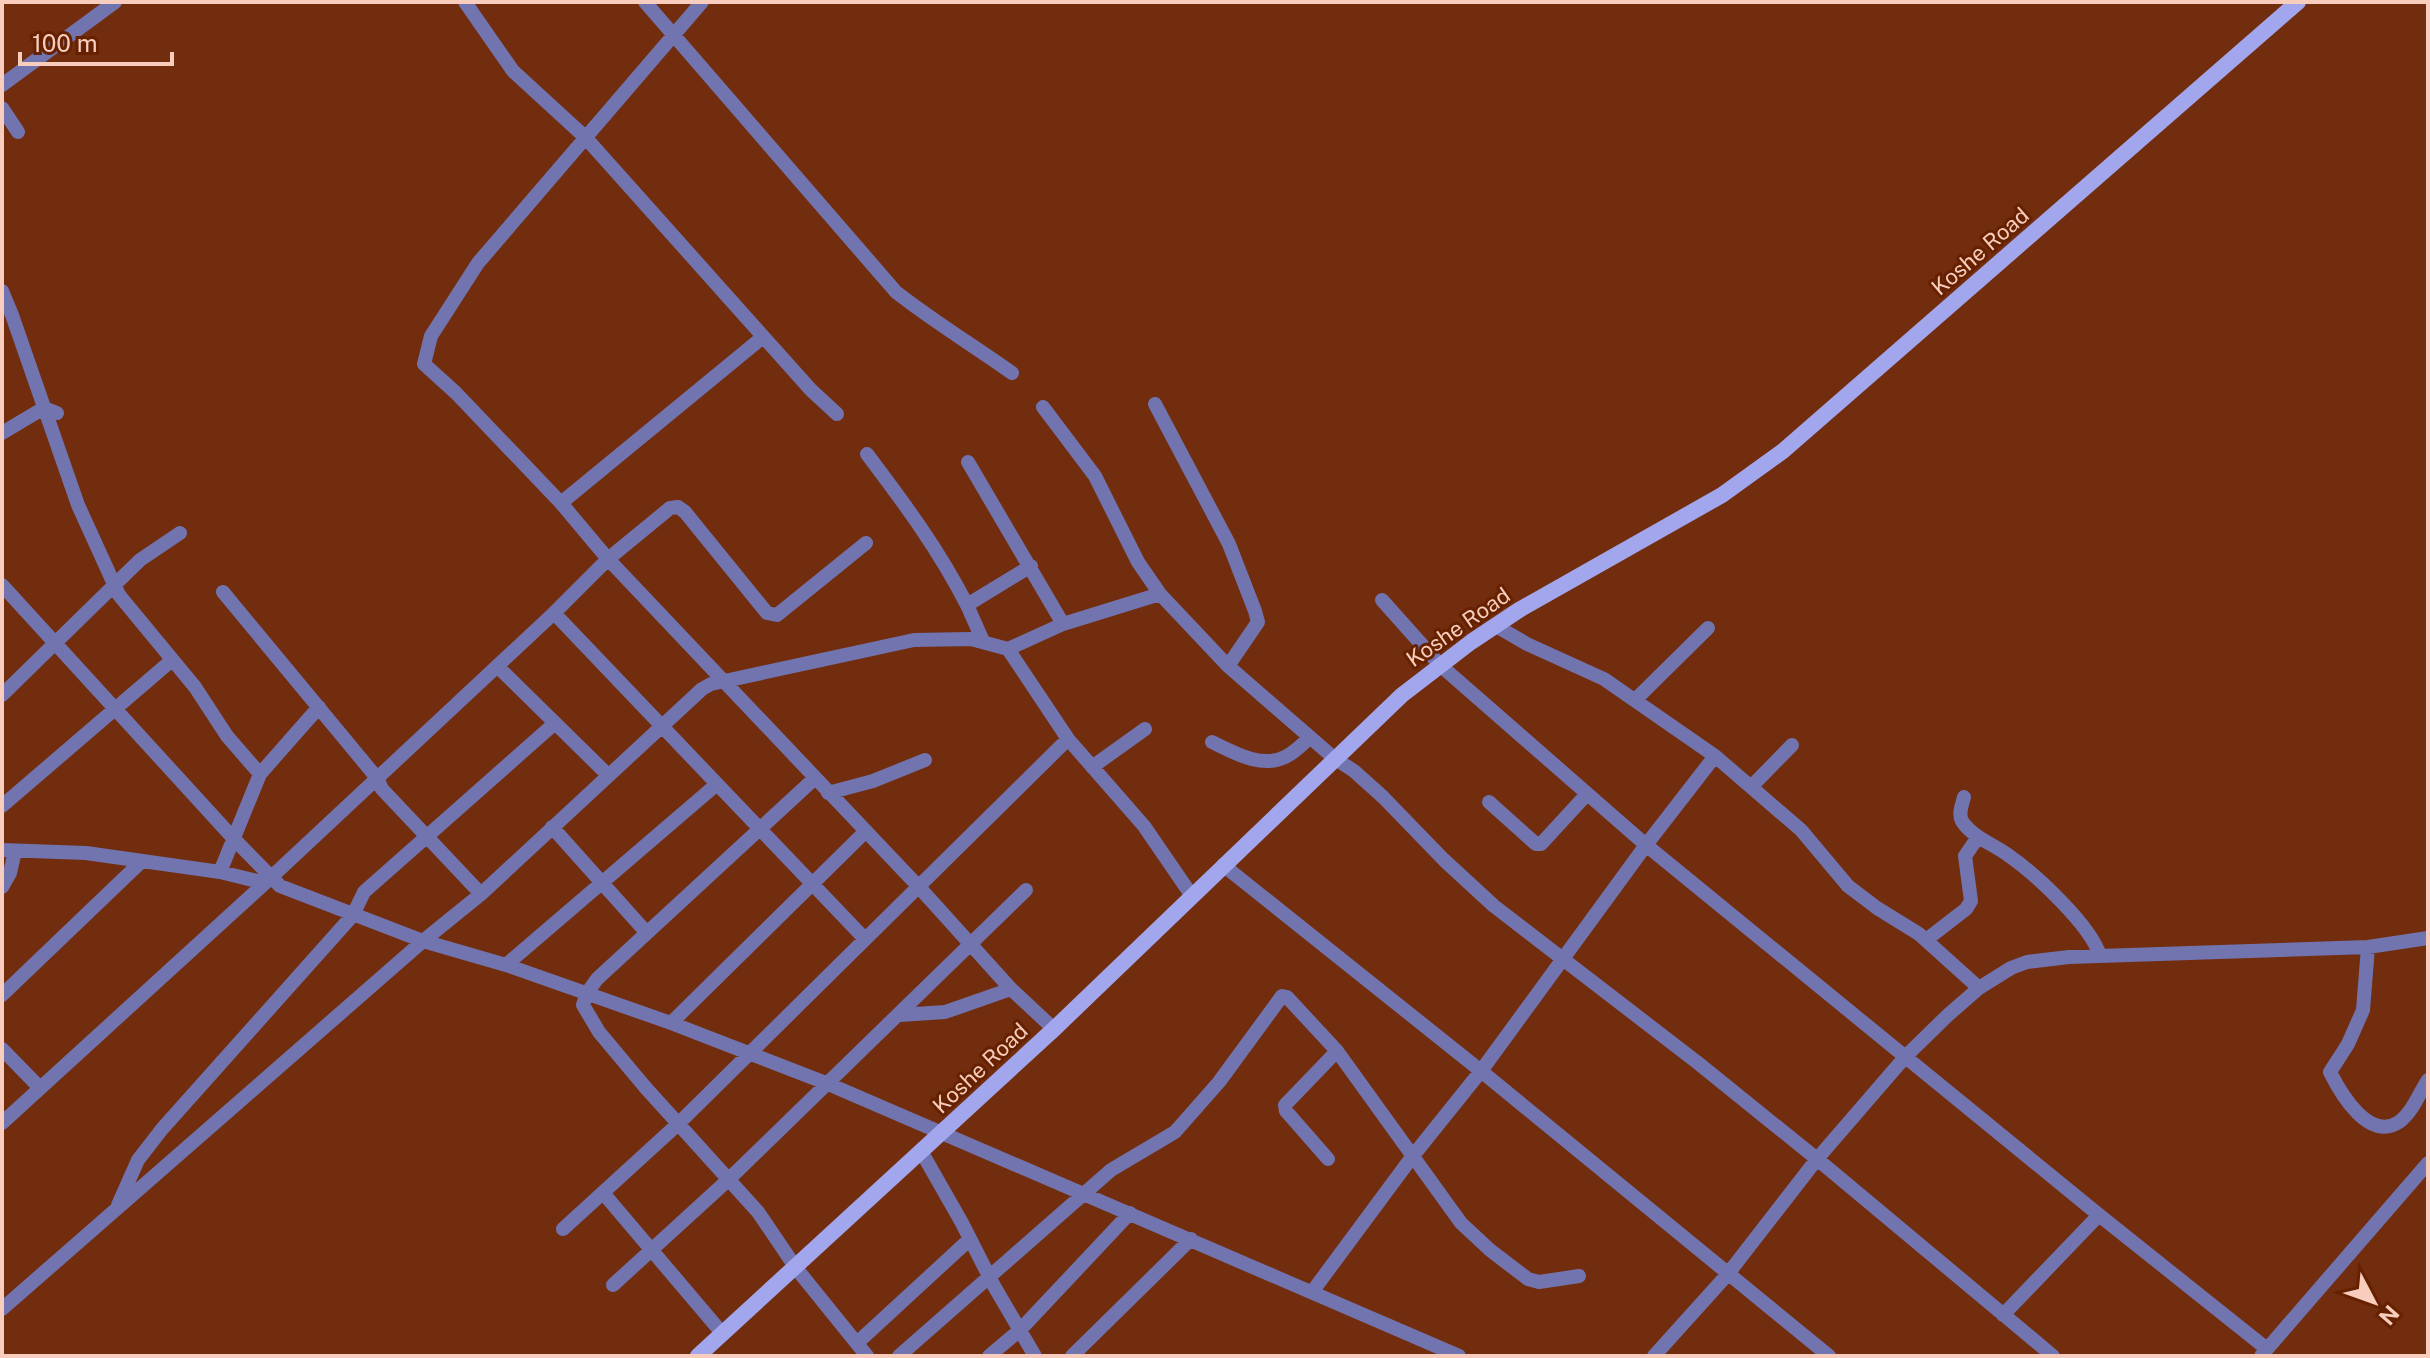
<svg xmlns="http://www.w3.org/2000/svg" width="2430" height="1358" viewBox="0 0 2430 1358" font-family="'Public Sans',sans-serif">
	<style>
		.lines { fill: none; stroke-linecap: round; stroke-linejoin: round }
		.minor { stroke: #7174af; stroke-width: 14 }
		.major { stroke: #a2a6ed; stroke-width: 16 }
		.labels { text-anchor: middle; stroke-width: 6; stroke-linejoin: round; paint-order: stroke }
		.street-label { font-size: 22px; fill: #f8cdbd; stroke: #662100 }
	</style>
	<rect width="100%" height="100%" fill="#722c0e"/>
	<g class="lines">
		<path class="minor" d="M465,2L513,71L585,137L811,390L837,414
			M645,2L896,292C933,321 974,346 1012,373
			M702,2L478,263L431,336L424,364L456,393L561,503L608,559L918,886L1011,989
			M2,85L115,2
			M2,108L18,132
			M2,291L12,315L78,505L119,595L195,687L227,736L260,774
			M1155,404L1229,544L1255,611L1258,622L1228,666
			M1043,407L1095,476L1138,562L1160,594L1228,666L1334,758L1354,771L1383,797L1444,860L1494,906L1698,1063L1817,1159L2053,1356
			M2,433L44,408L57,413
			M867,454C904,503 939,550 967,605L1031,566
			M968,462L1063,624
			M561,503L763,337
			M2,585L234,839L280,886L423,941L506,965L671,1023L826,1083L1459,1356
			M223,592L377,778L382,789L481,894
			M1382,600L1440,665L1646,845L2099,1215L2267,1349
			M967,605L983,641
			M554,613L864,938
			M1496,626L1527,644L1604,679L1715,756L1801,830L1848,886L1877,908L1919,934L1979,988
			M1008,649L1063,624L1160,594
			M497,666L608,775
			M2,695L140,560L180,533
			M1636,699L1708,628
			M1212,742C1233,752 1261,769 1285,757C1294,753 1303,744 1310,737
			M1092,767L1145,729
			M815,778L597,979L587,993L583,1005L599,1032L645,1087L758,1212L796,1268L867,1356
			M1751,787L1792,745
			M828,793L873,781L925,760
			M1964,797C1962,805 1958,814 1962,821C1972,837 1993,844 2008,855C2034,873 2091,925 2100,956
			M1489,802L1536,844H1541L1587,794
			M2,806L172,660
			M552,827L646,932
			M2,850L86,853L220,872L265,883
			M1223,865L1481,1071L1829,1356
			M220,872L260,774L319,707
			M2,887L10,873L15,851
			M1926,940L1966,909L1971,901L1965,856L1978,837
			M2368,947L2363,1010L2348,1044L2330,1072C2341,1094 2369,1142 2399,1122C2413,1112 2419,1093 2428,1080
			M506,965L717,784
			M2,995L142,861
			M900,1015L945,1012L1011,989L1054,1029
			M671,1023L866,831
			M2,1049L40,1088
			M2,1123L265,883L554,613L608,559L670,508L678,507L685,512L767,613L777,615L866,543
			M921,1151L962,1223L994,1286L1035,1356
			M1328,1159L1286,1111L1285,1105L1337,1051
			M604,1194L722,1333
			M118,1205L138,1160L162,1129L353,915L364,892L555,723
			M563,1229L678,1124L1068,739
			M613,1285L728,1180L1026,890
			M1312,1292L1412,1157L1481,1071L1646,845L1715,756
			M2,1309L423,941L481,894L702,689L711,684L914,640L971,639L1008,649L1068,739L1144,826L1192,896
			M2003,1315L2099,1215
			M857,1343L970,1239
			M899,1356L1111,1170L1175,1132L1219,1082L1282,996L1287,997L1337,1051L1461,1223L1490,1250L1528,1279L1539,1282L1579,1276
			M989,1356L1021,1329L1130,1213
			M1072,1356L1191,1239
			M1654,1356L1727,1275L1817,1159L1906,1056L1948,1015L1979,988L2011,968L2027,962L2069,957L2368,947L2428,938
			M2261,1356L2428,1163"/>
		<path class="major" d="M698,1356L1054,1029L1402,695L1471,642L1519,610L1722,495L1783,451L2298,2"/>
	</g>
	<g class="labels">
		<g class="street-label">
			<text transform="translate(1980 251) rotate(-41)" y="8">Koshe Road</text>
			<text transform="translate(1458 627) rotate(-35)" y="8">Koshe Road</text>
			<text transform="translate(980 1068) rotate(-43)" y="8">Koshe Road</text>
		</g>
	</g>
	<rect width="2430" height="1358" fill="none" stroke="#f8cdbd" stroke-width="8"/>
	<g transform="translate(2374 1302) rotate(131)" stroke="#662100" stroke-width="6" paint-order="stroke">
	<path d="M0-6L14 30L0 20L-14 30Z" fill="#f8cdbd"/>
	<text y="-12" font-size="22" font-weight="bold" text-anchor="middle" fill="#f8cdbd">N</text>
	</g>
	<path d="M20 52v12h152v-12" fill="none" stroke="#f8cdbd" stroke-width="4"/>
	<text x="32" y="52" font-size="24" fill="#f8cdbd" stroke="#662100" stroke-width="6" paint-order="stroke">100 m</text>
</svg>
